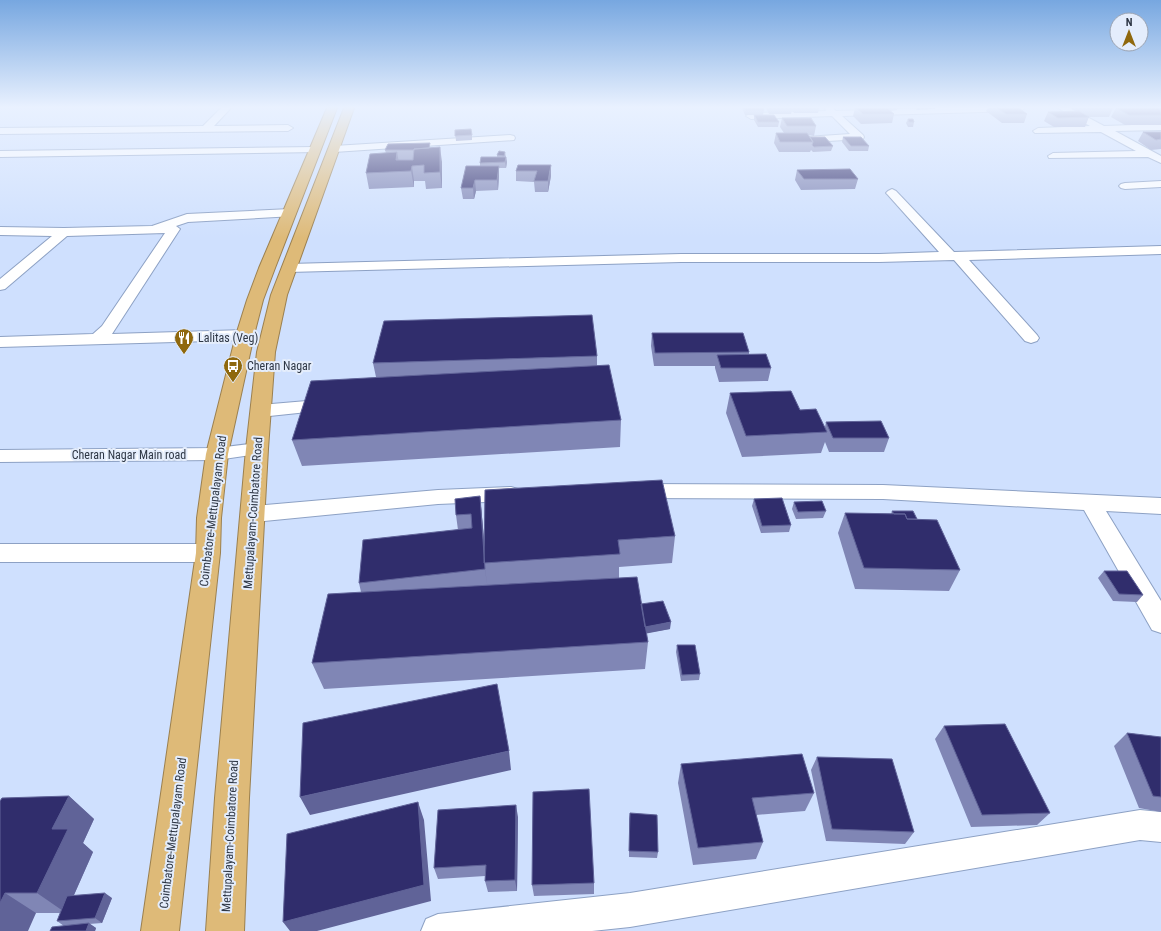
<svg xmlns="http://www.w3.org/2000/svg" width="1161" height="931" viewBox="0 0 1161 931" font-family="'Roboto Condensed',sans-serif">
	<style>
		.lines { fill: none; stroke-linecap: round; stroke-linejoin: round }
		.minor-casing { stroke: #8da1c4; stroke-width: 2 }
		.trunk-casing { stroke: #9b8050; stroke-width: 2 }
		.minor { fill: #fff; fill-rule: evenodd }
		.trunk { fill: #deba78; fill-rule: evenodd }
		.wall { fill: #8086b5 }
		.shaded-wall { fill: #606398 }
		.building { fill: #302d6c; stroke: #606398 }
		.labels { text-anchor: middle; stroke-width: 4; stroke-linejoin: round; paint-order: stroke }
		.poi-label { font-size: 12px; fill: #2e3745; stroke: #e4edfc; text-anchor: start }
		.street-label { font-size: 12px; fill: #2e3745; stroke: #e4edfc }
	</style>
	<rect width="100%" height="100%" fill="#cfe0fe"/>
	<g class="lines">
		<defs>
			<path id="minor" d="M221,108H231L214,126L288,125L293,128L288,131L0,134V128L203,126Z
				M825,108H833L836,111L927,108H1025L1020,111L842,116L863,135L864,137L863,139L810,142L805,139L806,137L850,134L832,116L751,119L746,116L751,113L826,111Z
				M1058,108H1070L1104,126L1161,124V130L1115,131L1161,156V163L1148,157L1049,158L1048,156L1053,153L1136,151L1101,132L1035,133L1033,131L1038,128L1090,126Z
				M510,135L514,136L515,138L514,140L334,152L329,149L334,146Z
				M315,147L320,150L319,152L0,157V151Z
				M1161,181V187L1125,189L1121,188L1119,186L1121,184L1125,183Z
				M892,189L896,191L954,252L1161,246V254L969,260L1037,335L1039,338L1037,341L1031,343L1025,341L954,260L879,262H681L289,272L284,271L282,268L284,265L289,264L681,254H879L939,252L888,195L886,193L888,191Z
				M290,209L294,210L296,213L294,216L188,222L176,226L180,229L112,334L245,330L251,332L253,335L251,338L245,340L0,347V337L93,334L102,326L165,233L67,236L5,289L0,290V279L52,236L0,235V227L64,228L152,226L187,214Z
				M330,399L336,401L339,405L336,409L260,417L254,415L251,411L254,407L260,405Z
				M257,443L264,445L267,449L264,453L217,460L0,462V450L217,448Z
				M637,484L883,485L1161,498V514L1106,511L1161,601V633L1152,630L1084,510L883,499L637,498L630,496L627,491L630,486Z
				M511,487L518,489L521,494L518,499L511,501L438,504L253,522L245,519L242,514L245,509L253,506L438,490Z
				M0,544H208L216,547L219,553L216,559L208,562H0Z
				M1140,810L1161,812V842L1140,840L630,927L592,931H421L426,919L438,914L630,893Z"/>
			<path id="trunk" d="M327,108H337L275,268L263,300L254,335L228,454L221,518L220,553L179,931H141L196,553L197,518L206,454L236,335L247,300L259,268Z
				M344,108H354L287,295L275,352L268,449L249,798L244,931H206L215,798L246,449L257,352L271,295Z"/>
		</defs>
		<use href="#minor" class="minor-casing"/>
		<use href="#trunk" class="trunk-casing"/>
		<use href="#minor" class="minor"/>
		<use href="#trunk" class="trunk"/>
	</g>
	<path class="wall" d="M742,108H763L764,110L763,115H745Z
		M766,108H819L818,113H794L792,110L791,114H769Z
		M855,108H898L897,110L890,111L894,114L892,123L861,124L853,116Z
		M915,108H935V109L917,110Z
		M988,108H1019L1027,114L1024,123H1002L986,111Z
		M1072,108H1113L1109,117H1089L1085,127H1054L1044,121L1048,112L1075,111L1071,109Z
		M1116,108H1161V125H1125L1111,117Z
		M754,115L779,122L778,127H758L754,120Z
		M782,118L816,126L814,136L809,135L810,137L833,146L831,151L813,152L811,150L810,152H779L774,143L776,133H784L780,127Z
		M908,119L914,122L913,127H908L906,123Z
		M455,130L472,135V140L456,141Z
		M1143,132H1161V149L1151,150L1138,141Z
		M843,137L869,146L868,151H849L842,142Z
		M431,148L442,162V188L426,189L425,181H414V187L369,189L366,173L386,153L385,150Z
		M505,152L507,162L506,168H499V176L498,190L476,191L474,199H463L461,188L480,166V163L497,157V155Z
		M518,165L551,176L548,192H535L534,182L516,181V171Z
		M797,170L858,179L855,189L801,190L795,180Z
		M652,333L749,352V354L771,368L768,381L719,382L715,368V366H654L651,346Z
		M597,356V365L621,420L620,447L302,466L292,440L376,377L373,363Z
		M730,393L800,410L825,427L826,422L889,438L884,452H829L825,442L821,453L742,457L726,413Z
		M480,496L482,517L485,548L675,536L672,563L619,567V578L641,604L670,629L646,633L648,642L645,669L324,689L312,663L361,592L359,583L458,530L456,515Z
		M754,499L791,525L789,532L761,533L752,506Z
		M794,502L826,511L823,518L796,519L792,509Z
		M892,511L917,519L960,570L949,591L855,589L838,533L845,513L891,514Z
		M1104,571L1143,595L1137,602L1113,601L1098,578Z
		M677,645L700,674L699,680L681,681L676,652Z
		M944,726L1050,813L1037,825L971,827L935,739Z
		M1127,733L1161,737V812L1139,808L1114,746Z
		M817,757L914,832L905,844L826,841L811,770Z
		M681,764L814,793L805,811L756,815L763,842L756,859L693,865L678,783Z
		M69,796L94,819L83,843L93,852L74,895L112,898L102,923L89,924L96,928L95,931H50L64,926L57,921L60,913H36L0,931V801Z
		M630,813L658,852L657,858L629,857V819Z
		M518,817L517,891L488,892L485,881V876L438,879L434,868Z
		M594,883V894L534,896L532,885Z"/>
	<path class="shaded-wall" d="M440,147L442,162V188L440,172Z
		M397,152L400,168L396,160Z
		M506,157L507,162L506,168L505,162Z
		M551,165V176L548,192V181Z
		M412,166L414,181V187L411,171Z
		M499,166V176L498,190L497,180Z
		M475,180L476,191L474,199L473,188Z
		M480,496L482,517L486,563H484L488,590L485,569Z
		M671,622L670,629L644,634L645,627Z
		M509,751L511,770L310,815L300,797Z
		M69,796L94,819L83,843L93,852L66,913L37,893L52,829Z
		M418,802L424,820L431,901L317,931H290L283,922Z
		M516,805L518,817L517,891L515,880Z
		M5,893L36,913L28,931H0V903Z
		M105,893L112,898L102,923L95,918Z
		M89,923L96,928L95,931H86Z"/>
	<path class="building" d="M745,108H763L764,110H746Z
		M856,108H887L894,114H863Z
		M997,108H1019L1027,114H1006Z
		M1116,108H1158L1161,110V115H1129Z
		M1079,111L1089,117L1058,118L1048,112Z
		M754,115H774L779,122H758Z
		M782,118H811L816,126H787Z
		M908,119H913L914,122H909Z
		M471,129L472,135L455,136V130Z
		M1143,132H1161V139L1156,140Z
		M776,133H807L813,142H780Z
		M810,137H825L833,146L814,147L812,145L813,142Z
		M843,137H861L869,146H851Z
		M430,143L429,148L414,149V150H385L388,144Z
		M440,147V172L424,173V165L412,166L411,171L366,173L370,154L397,152L396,160H413L414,149Z
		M499,151L505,152L504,156L497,155Z
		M481,157H506L505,162L480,163Z
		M518,165H551L548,181H534L537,171H516Z
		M466,166H499L497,180H475L473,188H461Z
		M850,169L858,179H804L797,170Z
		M592,315L597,356L373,363L384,321Z
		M652,333H743L749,352L655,353Z
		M766,354L771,368H721L717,355Z
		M609,365L621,420L292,440L311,381Z
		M791,391L800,410L816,409L827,432L746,436L730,393Z
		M881,421L889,438H833L826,422Z
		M662,480L675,536L618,540L620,554L484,563L485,490Z
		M480,496L485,569L359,583L363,540L472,528L471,514L456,515L455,499Z
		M782,498L791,525L762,526L754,499Z
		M822,501L826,511L798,512L794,502Z
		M892,511H913L917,519H907L905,514H894Z
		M845,513L905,514L907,519L937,520L960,570L864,568Z
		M1104,571H1127L1143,595L1119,594Z
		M637,577L648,642L312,663L328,594Z
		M663,601L671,622L645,627L641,604Z
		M677,645H695L700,674L682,675Z
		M497,684L509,751L300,797L303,723Z
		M1005,724L1050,813L982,815L944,726Z
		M1127,733L1161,737V797L1153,796Z
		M802,754L814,793L752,798L763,842L698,848L681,764Z
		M817,757L892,759L914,832L832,829Z
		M589,789L594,883L532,885L533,792Z
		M69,796L52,829H68L37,893H5L0,903V801L2,798Z
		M418,802L424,885L283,922L287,834Z
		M516,805L515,880L485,881L486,865L434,868L438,810Z
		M630,813L657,815L658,852L629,851Z
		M105,893L95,918L57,921L67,896Z
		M89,923L86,931H50L52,927Z"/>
	<linearGradient id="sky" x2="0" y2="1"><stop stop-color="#77a7e0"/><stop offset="0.45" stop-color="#e9f1ff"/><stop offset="1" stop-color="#e9f1ff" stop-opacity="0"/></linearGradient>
	<rect width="1161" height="238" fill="url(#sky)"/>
	<defs>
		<symbol id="restaurant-pin" viewBox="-11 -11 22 30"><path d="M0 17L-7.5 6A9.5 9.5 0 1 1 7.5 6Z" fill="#8f680d" stroke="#e4edfc"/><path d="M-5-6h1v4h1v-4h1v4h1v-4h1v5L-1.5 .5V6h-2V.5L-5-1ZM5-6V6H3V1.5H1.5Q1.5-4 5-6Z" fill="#fff"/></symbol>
		<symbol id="bus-pin" viewBox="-11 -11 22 30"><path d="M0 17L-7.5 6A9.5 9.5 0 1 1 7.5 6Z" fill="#8f680d" stroke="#e4edfc"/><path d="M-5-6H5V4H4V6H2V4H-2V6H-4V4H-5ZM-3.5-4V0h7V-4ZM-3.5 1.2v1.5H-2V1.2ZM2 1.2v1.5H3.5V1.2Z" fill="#fff"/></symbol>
	</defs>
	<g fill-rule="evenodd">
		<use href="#restaurant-pin" x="173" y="327" width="22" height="30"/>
		<use href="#bus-pin" x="222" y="355" width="22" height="30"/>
	</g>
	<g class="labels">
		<g class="poi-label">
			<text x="198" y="342">Lalitas (Veg)</text>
			<text x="247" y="370">Cheran Nagar</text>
		</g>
		<g class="street-label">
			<text x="129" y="459">Cheran Nagar Main road</text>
			<text transform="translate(213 511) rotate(-83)" y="4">Coimbatore-Mettupalayam Road</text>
			<text transform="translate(253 513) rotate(-86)" y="4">Mettupalayam-Coimbatore Road</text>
			<text transform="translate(173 833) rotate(-83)" y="4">Coimbatore-Mettupalayam Road</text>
			<text transform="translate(230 836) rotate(-87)" y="4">Mettupalayam-Coimbatore Road</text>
		</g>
	</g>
	<g transform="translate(1129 32)"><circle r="19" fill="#e4edfc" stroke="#9ba4b3"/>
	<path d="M0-3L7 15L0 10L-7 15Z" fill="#8f680d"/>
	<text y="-6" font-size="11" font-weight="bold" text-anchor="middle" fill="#2e3745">N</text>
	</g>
</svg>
